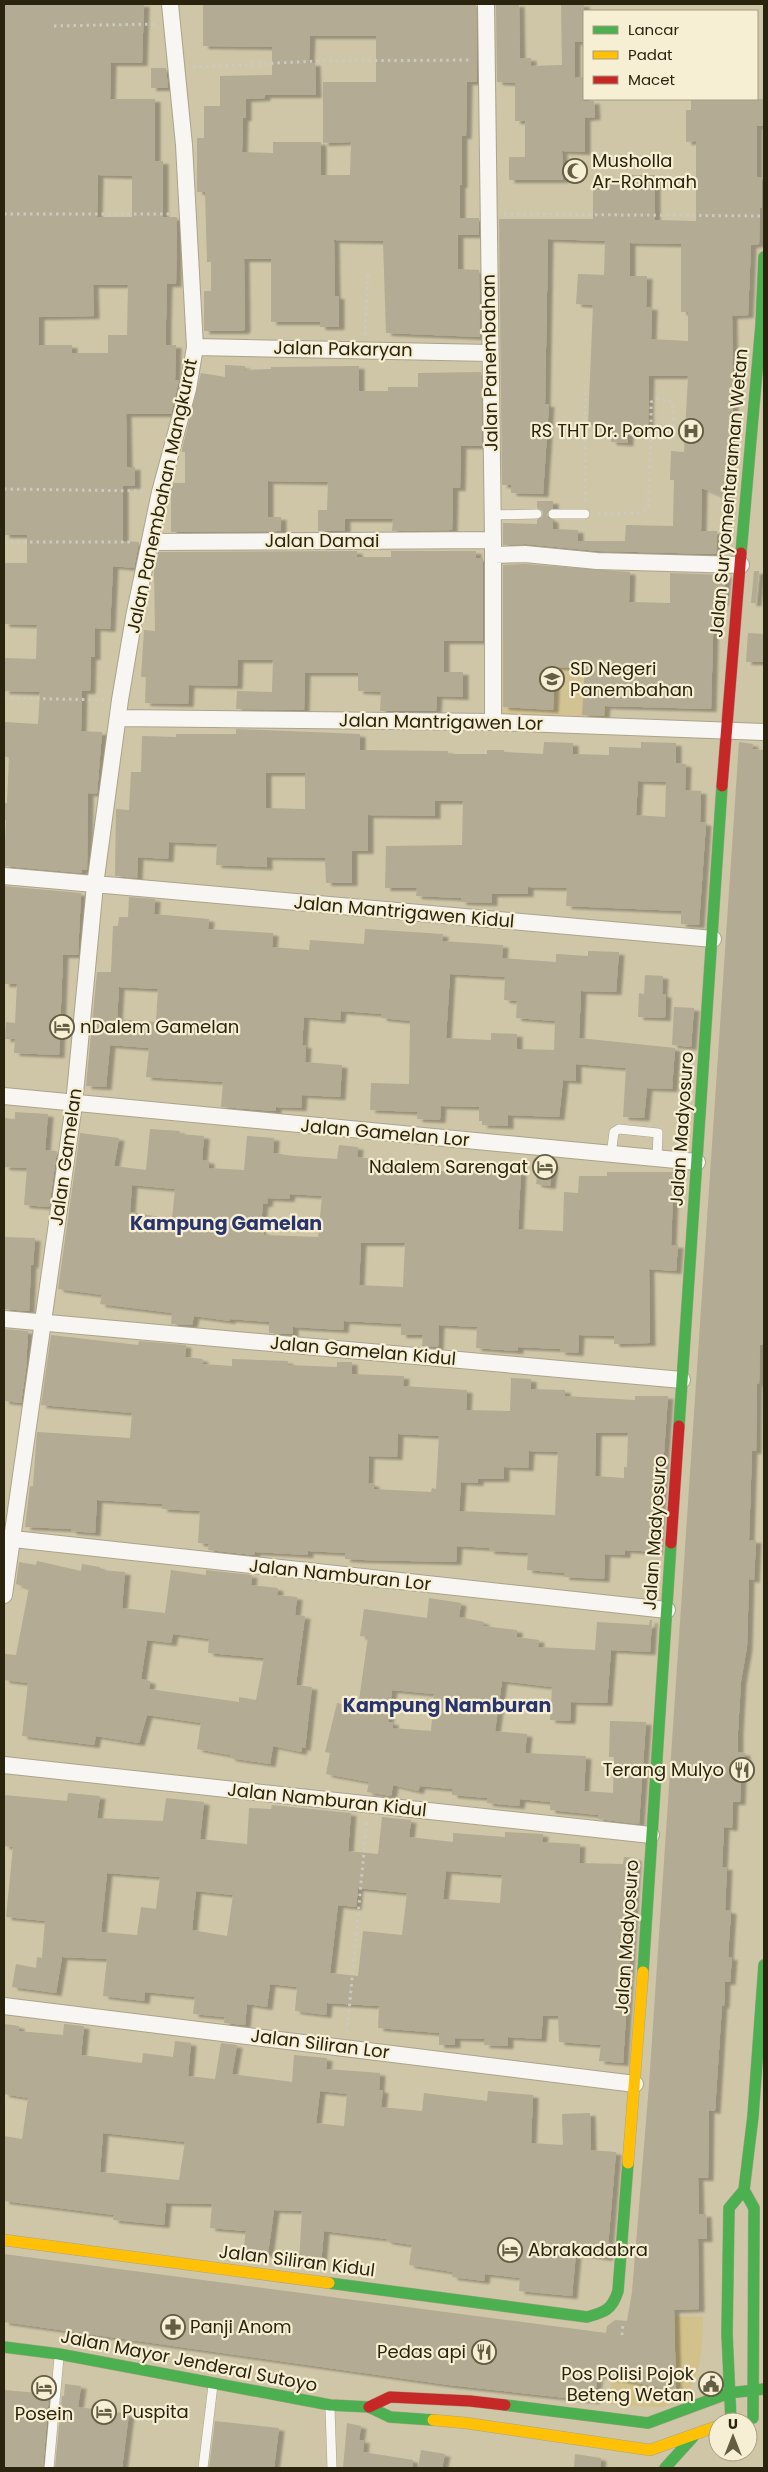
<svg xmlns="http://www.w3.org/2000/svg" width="768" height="2472" viewBox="0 0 768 2472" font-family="Poppins,sans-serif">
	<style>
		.built { fill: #d3c394 }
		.green { fill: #d2c18a }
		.building { fill: #b3ab93; fill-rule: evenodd; filter: url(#shadow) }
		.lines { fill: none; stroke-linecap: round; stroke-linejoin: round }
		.lane-casing { stroke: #aba38b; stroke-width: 10 }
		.street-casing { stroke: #aba38b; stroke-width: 18 }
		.fast-casing { stroke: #aba38b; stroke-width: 12 }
		.slow-casing { stroke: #aba38b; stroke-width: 12 }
		.jam-casing { stroke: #aba38b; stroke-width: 12 }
		.path { stroke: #ccc9c0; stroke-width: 3; stroke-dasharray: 2.5 4; stroke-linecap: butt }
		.lane { stroke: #f8f6f2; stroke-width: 9 }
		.street { stroke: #f8f6f2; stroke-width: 16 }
		.fast { stroke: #4caf50; stroke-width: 11 }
		.slow { stroke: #ffc107; stroke-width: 11 }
		.jam { stroke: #c62828; stroke-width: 11 }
		.labels { text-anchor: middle; stroke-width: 4.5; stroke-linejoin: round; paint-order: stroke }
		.poi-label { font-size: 18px; fill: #2a230d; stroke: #f7efd4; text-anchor: start }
		.street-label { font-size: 18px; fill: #2a230d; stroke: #f7efd4 }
		.neighbourhood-label { font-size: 19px; font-weight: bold; fill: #29336c; stroke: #f7efd4 }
	</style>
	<defs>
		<filter id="shadow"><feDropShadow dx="5.5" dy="3" stdDeviation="1" flood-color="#0004"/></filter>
	</defs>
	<rect width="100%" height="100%" fill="#cfc5a7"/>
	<path class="built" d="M498,638L610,643L607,721L495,716Z"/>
	<path class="green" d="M643,2316L703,2317C702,2348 703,2395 666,2406C654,2409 621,2404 608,2404L613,2378L676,2390L675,2326Z"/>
	<path class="building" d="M4,4H144L142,63H111L110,99H155V161H163V217H177L176,284H167L166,321V345H176L175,380H179L171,414H126L127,467H135V486H123V541L139,542L134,568L113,566L110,629L95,628V657H91L90,691H82L81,731L102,732L97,794L88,793L87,870H82V873L4,866L6,820H4V815L5,803H7L9,757H4V722L38,724L40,692L4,691V658L36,659L37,625L4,624V563H27V535H4ZM98,175L132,176V217H97ZM93,285H128L127,335H108V353H72V345H39V317L94,316Z
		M203,4H476L477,82H467L466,136H462V185H460V218H479V235H458V269L479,270L480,337L386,333L383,241L334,240L335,296H339V327H320V322H271V259H244L245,329L243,331H204V291H211V262H207L205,192H197V138H204V106H220V76L272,75V47L203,46ZM310,36H376V82H323V143L351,142L350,175H321V142H273V153L242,152L243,118H246V99L265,98V95H316L315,63H309Z
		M496,4H519L520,58H531V66L562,65L561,4H584V42H575V78L584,77V101H594L595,117L585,118V152L562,151L563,180H509V157H525V121H515V83L497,82Z
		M151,68H166L168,88H151Z
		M691,99H764V126H757V177H762V208H760L759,244L751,245L748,315L732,316L733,398V412H730L729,499L702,488L701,531H717L716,554L598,551L526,544L503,545V523L537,524V520L542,517L543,511L537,508V501H553V508L547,514L548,518L553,520V529L578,530V541H625L626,525L673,526L674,480H670L671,451L684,452L688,376H649L648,427L628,426V443L611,442V426L588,425L593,305L576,304L578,274L604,275L605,241L548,239L545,404H549L543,494L511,493V485H502L499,219H593V182L631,181V175H655V220L696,221V141L686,142V110H691ZM630,243L681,244V312H688V341L651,339L652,307H646L647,276H630Z
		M225,365L245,366V370L271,369V367L359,366V391H388V387H418V373L481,372L482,446H461L460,488H453L452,530L392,531L393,519H345V531H318V510H327L328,482L268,481V517H281V531L171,532V489L173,483H185V452H182V449L201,373L225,377Z
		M357,551V557H391V551H476V558H483V641H444V672H463V697L437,696L436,711H380L381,692L358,691V673H305L304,710L236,709L237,691L272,692L273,660H238L237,686L189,685L188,704L145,703L146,677H141L144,630L155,631L154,570L158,552Z
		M525,564L630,572L629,602L670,603V573L726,575L723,603H714L711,709L605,706L604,716L582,715L585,668L555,667L553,710L503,707V565Z
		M754,571H759L756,603H751Z
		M748,633L764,634V662H746Z
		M236,729L360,734V750L448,751V754H487V750H504V752L543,754L544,742L573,743V754L609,755V747L641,748V742L676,743V763L686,764L685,790L701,791L700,822L706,823L699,925L681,924V911L566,906L567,888L528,887V894H492V903L461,902V898L416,896L417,888H385L386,846L462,845L463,801H435V816L368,815V851H352V883H326L325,858L267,857V867L216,865L217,844L169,842L168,859L138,857L137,878L115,876L116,809L129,810L131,772H141L142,736L176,737V734H236ZM266,773H305V809L266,808ZM638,781L666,782L665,817L636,815Z
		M739,742L753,744L752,749L764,750V1345H760L759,1384L757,1383L756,1451H752L749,1540H756L754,1580L749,1579L747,1647L741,1681L738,1731V1752L745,1753L744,1774H741L740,1802H733L732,1828L724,1827L722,1867H727L725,1910L731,1911L728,1957H732L730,1982H725L724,2006L722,2005L715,2111L709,2110L708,2178H698L699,2214H706L707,2239H698L699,2309L674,2310L676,2391L598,2375L594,2401L449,2385L4,2322V2254L606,2333L607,2326L615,2320L627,2321L632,2292L649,2085Z
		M4,886L81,893L78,955H63L59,1055L14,1053L15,1039H5L6,1022L15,1023L17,984H4Z
		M129,897L155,899L154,914L209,919L208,929L273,933L272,947L309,950L310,940L364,944L365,929L443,934L442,941L503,945L502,958L556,962V954L588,956V951L619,952L616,992L581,991L579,1038L675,1048L672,1089L647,1088L644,1118L623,1117L626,1068L576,1064V1081L563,1080L559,1117L508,1115V1126L482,1125V1121H479V1107L441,1106L440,1120L417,1119L418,1112L370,1110L371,1083L409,1084L410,1021L381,1018L382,1014L341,1011L340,1020L304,1017L302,1045H306L305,1062L342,1065L340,1097L302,1095L301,1108L276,1107V1111L221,1107L223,1082L146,1077L149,1048L110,1045L106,1087L86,1086L97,972H111L113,926H118L119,917H128ZM450,974L505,977L504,1000L517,1001L516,1018L555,1021L554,1050L517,1049V1034L491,1033V1040L446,1038ZM119,987L158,989L156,1022L117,1019Z
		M645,975L663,976L662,994L666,995L665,1018L638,1017L639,993L644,994Z
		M674,1007L694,1008L691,1047L672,1045Z
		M15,1112L48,1114L45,1150L57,1151L49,1207L24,1205L27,1168L4,1167V1118L15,1119Z
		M150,1129L180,1131L179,1134L204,1136L202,1160L209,1161V1168L244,1170L247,1136L274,1138L273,1153L293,1156L337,1159L339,1145L358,1147L357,1157L418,1165V1169L480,1174L481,1170L521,1172L518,1229L563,1231L564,1192L578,1193L579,1176H607V1172H674L671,1245H678L676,1271L649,1269L650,1343L614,1344V1336L579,1335L578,1353L560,1352V1349L518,1347V1351L476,1348L477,1327L439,1325L438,1347L422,1346L423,1335H401V1324L344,1321L343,1330L293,1327V1334L269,1333V1322L230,1319V1321L194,1316L192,1325L171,1324L172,1313L100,1304L102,1295L58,1289L80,1133L119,1138L114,1166L146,1170ZM132,1185L175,1189L172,1219L130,1212ZM290,1194L322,1196L318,1237L264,1235V1232H260L263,1204H267L268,1198L289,1199ZM361,1243H405L403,1287L359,1285Z
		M539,1162L553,1164L550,1186L536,1184Z
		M4,1237L35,1238L33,1265H31L29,1311L4,1309Z
		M4,1329L28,1331L26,1369L21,1403L4,1401Z
		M51,1335L138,1345L139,1341L186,1345L185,1357L203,1359L202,1364L232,1366V1359L288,1361V1365L337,1367V1362H352V1374L404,1376L403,1386L467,1390L466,1410L510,1411L511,1378L531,1379V1389L565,1390V1396L635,1400V1396H668L657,1552L625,1550V1555L605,1554L604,1579L564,1577V1573L527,1570L528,1553L489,1551V1548L457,1546L456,1562L363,1560L345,1559V1553L308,1551V1555L255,1552L254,1555L208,1550L209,1544L198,1543L200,1511L162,1509V1504L97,1500L95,1533L71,1531V1529L25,1527L30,1486H33L37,1432L130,1438L132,1413L41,1405ZM596,1433H628L627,1467H624V1478L595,1476ZM398,1434L439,1436L436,1489L432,1488L431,1492L374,1489V1484L368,1483L369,1456L397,1457ZM529,1451L558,1452L555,1515L459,1511L461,1482L478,1483V1479H504V1467L528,1468Z
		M37,1561L81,1571L82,1564L100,1567V1570L125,1572L122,1608L165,1613L171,1570L206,1575V1570L252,1575L251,1585L278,1588L277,1595L297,1597L295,1615L305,1616L296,1685L312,1687L305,1748L302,1747L301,1752L273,1746L270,1764L230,1758V1755L197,1749L201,1723L147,1715L139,1743L96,1736L94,1745L22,1736L28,1683L4,1680V1663L5,1654L16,1655L29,1588L16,1584L19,1562L36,1565ZM173,1634L209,1639L208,1653L264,1658L256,1700L239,1697V1702L149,1689L150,1681L141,1679L147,1640L171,1643Z
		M429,1598L461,1603L459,1617L484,1622L483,1626L517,1630V1637L539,1640L538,1647L595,1650L597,1622L649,1625L650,1620H652L650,1652L611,1650L607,1703L571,1702L570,1721L550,1720L552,1687L502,1681L495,1731L527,1734L525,1753L586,1756L584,1791L613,1793L614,1757H609L610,1721L646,1722L639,1824L598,1819V1815L550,1810V1802L520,1799L519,1806L487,1803L488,1798L452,1795V1789L420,1786L418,1791L393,1785L391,1796L367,1792L369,1782L326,1774L330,1753L325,1752L337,1703L358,1707L368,1637L360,1636L364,1609L427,1618ZM392,1690L434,1694L431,1731L393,1728V1722H388Z
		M68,1793L100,1796L97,1818L163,1821L166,1798L204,1802L200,1839L247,1844L249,1808L271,1809L272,1805L351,1813L348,1851L378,1854L382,1817L411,1820L409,1837L453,1842V1833L505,1837V1832L543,1834L542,1842L580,1844L579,1863L623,1864L624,1857L636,1858L623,2063L599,2061L601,2045L559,2042L558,2016H543L541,2039L508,2037V2046L484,2045L485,2039L455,2038V2045H439V2033L378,2028L379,2006L327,2003L326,2015L295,2011L297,1987L270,1984L267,2007L247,2004L245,2025L224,2023L225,2017L193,2014L195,1997L145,1992L144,2001L103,1996L107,1959L62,1957L56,1993L12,1987L16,1964L36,1968L37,1957L42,1958L45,1921L6,1917L13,1847L4,1846V1795L67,1801ZM446,1871L502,1875L500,1903L443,1899ZM107,1873L160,1877L156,1909L141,1907L137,1935L101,1932ZM358,1888L407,1893L402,1935L363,1931L358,1976L330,1973L338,1905L356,1907ZM196,1891L233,1895L227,1936L192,1930Z
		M4,2024L19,2026V2031L63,2035L64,2024L84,2026L81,2055L142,2063L143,2053L173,2057L175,2041L191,2043L188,2076L215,2079L221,2043L237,2045L232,2074L292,2082L294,2055L327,2058L326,2069L380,2073L379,2090H383L381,2107L422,2111L424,2093L487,2101L488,2091L533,2095L531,2143L563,2145L562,2114L590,2113L591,2150L616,2152L607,2258L576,2253L572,2296L519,2291L520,2278L485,2274L484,2281L452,2277L453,2272L409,2265L412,2245L386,2241L387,2239L324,2231L321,2264L299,2262L302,2211L274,2210L268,2254L243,2251L246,2231L210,2228L212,2204L166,2203L164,2225L113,2220L114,2215L4,2201V2136L22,2139L28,2098L4,2094ZM320,2091L347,2094L344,2126L316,2123ZM103,2133L185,2142L179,2180L100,2172Z
		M65,2384L81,2386L78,2407L129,2414L122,2468H55L62,2396H64Z
		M4,2390L49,2394L43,2468H4Z
		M215,2421L279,2428L274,2468H209Z
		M347,2423L361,2426L359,2440H364L363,2452L413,2460L412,2468H343Z
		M421,2450L445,2454L442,2468H418Z
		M575,2454L601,2458L600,2468H574Z"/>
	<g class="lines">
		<defs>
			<path id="lane" d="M553,514H585
				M493,515L537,514
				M611,1155L614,1132L619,1129L658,1133L657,1159
				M330,2408L332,2468
				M49,2468L59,2357
				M203,2468L213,2385"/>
			<path id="street" d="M486,4L493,540V722
				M195,347L490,353
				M150,542L493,540
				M493,555L525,554L597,561L741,565
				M119,718L493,722L764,732
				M4,876L713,939
				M4,1096L697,1162
				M4,1319L682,1380
				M4,1538L667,1610
				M4,1595L74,1104L95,885L120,700L134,617L160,492L188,389L195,347L184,145L170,4
				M4,1765L651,1835
				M4,2006L635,2084"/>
			<path id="fast" d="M741,553L761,325L764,257
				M679,1426L722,786
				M643,1972L671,1543
				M744,2190L754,2208L753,2418
				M329,2283L587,2317C605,2312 612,2310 618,2291L628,2163
				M4,2347L59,2354L330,2405L369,2407L390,2417L433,2420
				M505,2405L648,2423L729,2393L764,2389
				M731,2421L727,2334L729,2208L744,2190L753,2116L764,1965
				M665,2468L693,2437"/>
			<path id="slow" d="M628,2163L643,1972
				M4,2240L329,2283
				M433,2420L466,2423L650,2450L718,2426"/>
			<path id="jam" d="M722,786L741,553
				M671,1543L679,1426
				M369,2407L390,2397L470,2401L505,2405"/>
		</defs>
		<use href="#lane" class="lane-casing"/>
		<use href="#street" class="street-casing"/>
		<use href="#fast" class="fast-casing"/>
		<use href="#slow" class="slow-casing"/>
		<use href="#jam" class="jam-casing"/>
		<path class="path" d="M54,26L156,24
			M193,67L319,61L471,60
			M4,214H171
			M504,214L764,216
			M365,335L368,273
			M585,434V389
			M651,435V402L657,399L672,401L675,434
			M4,489L144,491
			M585,501V434H611
			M598,514L638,513L647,509L648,506L651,435L628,434
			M4,542H133
			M4,698L104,700
			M347,2032L367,1820
			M622,2335L623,2323"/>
		<use href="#lane" class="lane"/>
		<use href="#street" class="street"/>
		<use href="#fast" class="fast"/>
		<use href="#slow" class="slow"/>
		<use href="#jam" class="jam"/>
	</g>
	<defs>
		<symbol id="mosque-ring" viewBox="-11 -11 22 22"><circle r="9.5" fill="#f7efd4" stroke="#645c43" stroke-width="1.5"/><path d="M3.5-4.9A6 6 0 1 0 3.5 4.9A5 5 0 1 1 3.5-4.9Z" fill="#645c43"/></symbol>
		<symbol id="hospital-ring" viewBox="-11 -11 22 22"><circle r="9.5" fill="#f7efd4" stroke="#645c43" stroke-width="1.5"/><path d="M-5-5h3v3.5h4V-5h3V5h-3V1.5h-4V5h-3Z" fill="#645c43"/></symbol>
		<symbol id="school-ring" viewBox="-11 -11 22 22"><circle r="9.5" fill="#f7efd4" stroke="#645c43" stroke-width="1.5"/><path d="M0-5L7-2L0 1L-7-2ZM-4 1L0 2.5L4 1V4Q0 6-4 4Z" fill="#645c43"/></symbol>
		<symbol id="hotel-ring" viewBox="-11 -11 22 22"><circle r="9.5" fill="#f7efd4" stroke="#645c43" stroke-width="1.5"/><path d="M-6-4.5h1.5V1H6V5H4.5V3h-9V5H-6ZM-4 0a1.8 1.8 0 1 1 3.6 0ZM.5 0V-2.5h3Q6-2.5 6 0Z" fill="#645c43"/></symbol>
		<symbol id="restaurant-ring" viewBox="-11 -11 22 22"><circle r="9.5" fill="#f7efd4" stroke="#645c43" stroke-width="1.5"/><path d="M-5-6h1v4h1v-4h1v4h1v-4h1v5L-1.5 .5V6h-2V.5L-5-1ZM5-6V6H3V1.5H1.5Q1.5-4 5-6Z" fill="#645c43"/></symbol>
		<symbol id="pharmacy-ring" viewBox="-11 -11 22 22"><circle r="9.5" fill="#f7efd4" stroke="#645c43" stroke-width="1.5"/><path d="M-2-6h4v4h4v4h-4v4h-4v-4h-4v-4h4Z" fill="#645c43"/></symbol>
		<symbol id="civic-ring" viewBox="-11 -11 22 22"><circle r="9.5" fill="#f7efd4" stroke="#645c43" stroke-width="1.5"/><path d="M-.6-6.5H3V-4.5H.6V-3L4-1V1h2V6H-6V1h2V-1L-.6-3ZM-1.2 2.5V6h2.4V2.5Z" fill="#645c43"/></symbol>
	</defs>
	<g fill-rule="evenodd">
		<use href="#mosque-ring" x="561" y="157" width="28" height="28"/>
		<use href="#hospital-ring" x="677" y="417" width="28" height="28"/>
		<use href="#school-ring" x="538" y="665" width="28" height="28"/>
		<use href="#hotel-ring" x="48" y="1013" width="28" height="28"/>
		<use href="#hotel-ring" x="531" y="1153" width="28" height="28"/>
		<use href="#restaurant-ring" x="728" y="1756" width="28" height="28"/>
		<use href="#hotel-ring" x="496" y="2236" width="28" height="28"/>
		<use href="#pharmacy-ring" x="159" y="2313" width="28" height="28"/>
		<use href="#restaurant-ring" x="470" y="2338" width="28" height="28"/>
		<use href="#civic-ring" x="697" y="2370" width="28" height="28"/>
		<use href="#hotel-ring" x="30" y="2374" width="28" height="28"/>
		<use href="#hotel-ring" x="90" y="2398" width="28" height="28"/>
	</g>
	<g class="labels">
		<g class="poi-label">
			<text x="592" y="167">Musholla<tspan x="592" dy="21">Ar-Rohmah</tspan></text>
			<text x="674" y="437" text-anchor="end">RS THT Dr. Pomo</text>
			<text x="570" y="675">SD Negeri<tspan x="570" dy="21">Panembahan</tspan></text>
			<text x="80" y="1033">nDalem Gamelan</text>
			<text x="528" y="1173" text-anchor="end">Ndalem Sarengat</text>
			<text x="724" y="1776" text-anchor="end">Terang Mulyo</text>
			<text x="528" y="2256">Abrakadabra</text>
			<text x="190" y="2333">Panji Anom</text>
			<text x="466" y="2358" text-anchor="end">Pedas api</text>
			<text x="694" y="2380" text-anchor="end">Pos Polisi Pojok<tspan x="694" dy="21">Beteng Wetan</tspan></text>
			<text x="122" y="2418">Puspita</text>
			<text x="44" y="2420" text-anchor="middle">Posein</text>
		</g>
		<g class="street-label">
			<text transform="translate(343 349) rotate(1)" y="6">Jalan Pakaryan</text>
			<text transform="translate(490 363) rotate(-91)" y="6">Jalan Panembahan</text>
			<text transform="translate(729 493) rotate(-85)" y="6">Jalan Suryomentaraman Wetan</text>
			<text transform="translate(162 496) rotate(-78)" y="6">Jalan Panembahan Mangkurat</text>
			<text x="322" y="547">Jalan Damai</text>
			<text transform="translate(441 722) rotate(1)" y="6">Jalan Mantrigawen Lor</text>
			<text transform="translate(404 912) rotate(5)" y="6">Jalan Mantrigawen Kidul</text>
			<text transform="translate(682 1129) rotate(-86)" y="6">Jalan Madyosuro</text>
			<text transform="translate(385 1133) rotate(5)" y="6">Jalan Gamelan Lor</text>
			<text transform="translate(66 1157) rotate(-82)" y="6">Jalan Gamelan</text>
			<text transform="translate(363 1351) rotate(5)" y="6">Jalan Gamelan Kidul</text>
			<text transform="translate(655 1533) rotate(-86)" y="6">Jalan Madyosuro</text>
			<text transform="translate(340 1575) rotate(6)" y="6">Jalan Namburan Lor</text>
			<text transform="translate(327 1800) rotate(6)" y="6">Jalan Namburan Kidul</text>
			<text transform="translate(627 1937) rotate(-86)" y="6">Jalan Madyosuro</text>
			<text transform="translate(320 2044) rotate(7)" y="6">Jalan Siliran Lor</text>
			<text transform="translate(297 2261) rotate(7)" y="6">Jalan Siliran Kidul</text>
			<text transform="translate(189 2361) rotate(11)" y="6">Jalan Mayor Jenderal Sutoyo</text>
		</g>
		<g class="neighbourhood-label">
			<text x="226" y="1230">Kampung Gamelan</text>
			<text x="447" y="1712">Kampung Namburan</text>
		</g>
	</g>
	<rect width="768" height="2472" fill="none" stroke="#2a230d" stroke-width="10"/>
	<rect x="583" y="10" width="175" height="90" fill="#f7efd4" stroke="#a59d84"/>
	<rect x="593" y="26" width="25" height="8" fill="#4caf50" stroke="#a59d84"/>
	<text x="628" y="35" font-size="15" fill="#2a230d">Lancar</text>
	<rect x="593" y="51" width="25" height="8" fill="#ffc107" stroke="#a59d84"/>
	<text x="628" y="60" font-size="15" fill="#2a230d">Padat</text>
	<rect x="593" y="76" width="25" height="8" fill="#c62828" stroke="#a59d84"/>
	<text x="628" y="85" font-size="15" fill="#2a230d">Macet</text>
	<g transform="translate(733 2437)"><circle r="24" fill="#f7efd4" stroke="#a59d84"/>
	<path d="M0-4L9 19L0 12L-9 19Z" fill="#645c43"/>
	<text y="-8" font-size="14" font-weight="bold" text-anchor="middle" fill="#2a230d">U</text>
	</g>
</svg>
